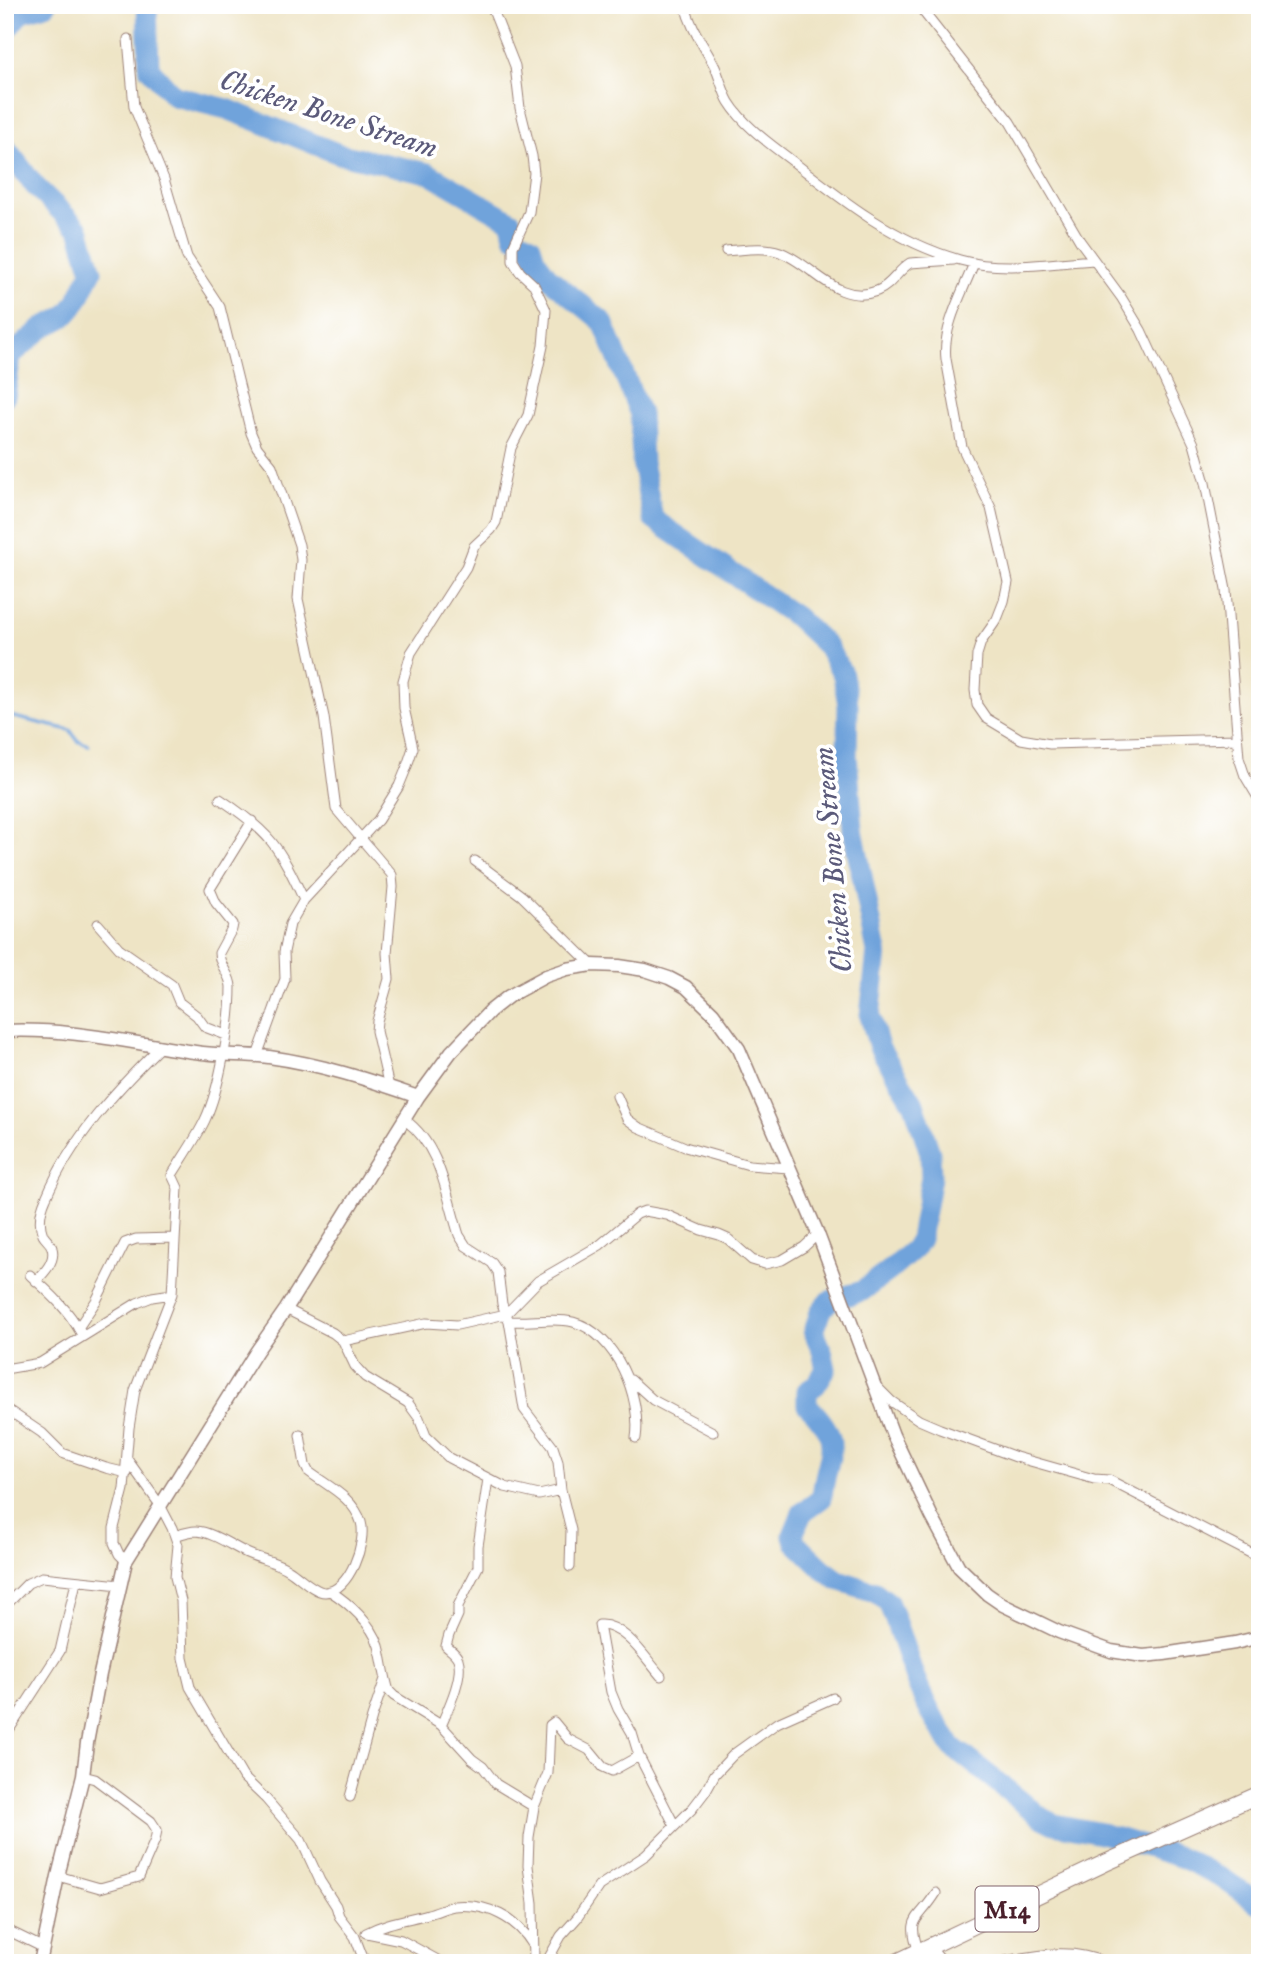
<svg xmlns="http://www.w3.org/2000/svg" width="1265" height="1968" viewBox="0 0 1265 1968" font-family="'IM FELL English',serif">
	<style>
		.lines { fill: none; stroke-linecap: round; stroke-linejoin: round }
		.stream { stroke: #6fa3db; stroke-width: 3.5 }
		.river { stroke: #6fa3db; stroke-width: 21 }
		.minor-casing { stroke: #9c8278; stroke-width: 11 }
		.tertiary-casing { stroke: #9c8278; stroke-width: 15 }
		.trunk-casing { stroke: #9c8278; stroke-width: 18 }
		.minor { stroke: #fff; stroke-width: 9 }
		.tertiary { stroke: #fff; stroke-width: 12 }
		.trunk { stroke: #fff; stroke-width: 16 }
		.labels { text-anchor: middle; stroke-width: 7; stroke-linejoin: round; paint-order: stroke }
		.shield { fill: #fff; stroke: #80626b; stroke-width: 2 }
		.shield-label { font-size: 26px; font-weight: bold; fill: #4a1f2b }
		.water-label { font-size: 30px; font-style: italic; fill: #5b5a7a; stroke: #fff }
	</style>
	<rect width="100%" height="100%" fill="#fff"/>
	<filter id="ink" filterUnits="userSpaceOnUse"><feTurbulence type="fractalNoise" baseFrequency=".0143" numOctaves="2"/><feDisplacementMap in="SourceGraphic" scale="14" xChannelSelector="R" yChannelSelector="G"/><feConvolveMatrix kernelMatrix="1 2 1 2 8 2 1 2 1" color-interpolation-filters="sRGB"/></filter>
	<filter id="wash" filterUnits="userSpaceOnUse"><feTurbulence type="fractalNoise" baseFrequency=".00686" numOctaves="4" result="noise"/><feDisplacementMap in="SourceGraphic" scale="28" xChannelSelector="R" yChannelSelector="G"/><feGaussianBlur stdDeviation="1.57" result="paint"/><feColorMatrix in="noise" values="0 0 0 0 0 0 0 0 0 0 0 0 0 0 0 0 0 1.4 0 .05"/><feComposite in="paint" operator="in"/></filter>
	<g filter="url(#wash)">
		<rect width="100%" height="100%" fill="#eee4c5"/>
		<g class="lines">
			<path class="stream" d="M5,715L70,730L78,741L89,745"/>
			<path class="river" d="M147,5L149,68L174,96L227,109L339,154L428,173L511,221L514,236L531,246L535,259L549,278L603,322L640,414L642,462L653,519L796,617L827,646L843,675L848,705L847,755L853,830L877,952L870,1016L879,1047L914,1104L930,1153L931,1177L920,1239L914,1249L889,1271L862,1291L829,1301L820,1312L814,1332L822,1351L826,1369L816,1385L807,1391V1405C848,1444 825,1454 822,1498L802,1513L793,1535L795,1542L823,1569L838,1580L875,1592L888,1602C906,1644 914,1692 941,1729C949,1741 948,1746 962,1754L1042,1818L1054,1824L1101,1833L1183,1858L1225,1880L1260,1905
				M5,32L21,12L46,5
				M5,147L35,186L79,229L92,271C84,284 81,299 70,311C64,319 55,321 46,326C34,334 23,346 11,355L5,396"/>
		</g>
	</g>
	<g filter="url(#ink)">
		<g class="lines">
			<defs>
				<path id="minor" d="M685,5C691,30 704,45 715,67C720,78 723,92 729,102C744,126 769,143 791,160C843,201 895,242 960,260C1002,272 1050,263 1093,260
					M918,5L1010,122L1080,241L1121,297L1141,330L1194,444L1205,483L1226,590L1239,758L1245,776L1260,801
					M128,39L134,107L164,179L187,257L220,307L251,433L257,447L272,466L299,545L301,560L298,599L324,717L336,809L392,875L393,887L387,953L389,979L377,1021L376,1031L389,1087
					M726,251C743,250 763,246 780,252C813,264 837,306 877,291C891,286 898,270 910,263L954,260
					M974,263C963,292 942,327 946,359L962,447L991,508L1008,582L1004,601L997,619L981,642L977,655L975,690L977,705L986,718L1021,739L1050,744L1236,739
					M220,799C270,832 279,846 304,900
					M475,861L522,896L592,965
					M98,924L119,948L172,985L179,1002L197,1016L205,1027L226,1035
					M257,1056L285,979L284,952L290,924L304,900L378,820L399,786L406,769L413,748L404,708L403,681L411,653L466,567L474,546L491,530L496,522L511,448L528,415L543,346L546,310L534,285L520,272L513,261V247L529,212L534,173L532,156L520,108L515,66L491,5
					M617,1096L627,1119L638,1127L685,1147L749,1165L789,1168
					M405,1120C441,1146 446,1195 459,1235L466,1246L492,1263L498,1272L502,1304L509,1321L524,1409L553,1447L558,1462L561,1490L571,1530L570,1567
					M30,1275C50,1293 68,1309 81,1333
					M36,1281C44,1273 56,1261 52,1248C51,1243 45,1239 43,1235C38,1223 41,1209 46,1198C70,1140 116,1090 160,1047
					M286,1309L333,1333L343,1341L426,1323L457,1325L506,1314L538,1281L600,1245L637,1214L645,1211L667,1215L701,1230L719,1235L728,1239L752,1260L765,1264L782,1260L804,1247L818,1234
					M509,1321C529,1323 555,1317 573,1322C616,1333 642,1398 636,1438
					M78,1328L96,1301L125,1243L136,1239L174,1238
					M343,1341L355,1366L365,1377L408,1403L419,1418L426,1436L449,1458L505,1487L539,1495L561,1490
					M5,1369L40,1363L137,1303L152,1297L172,1294
					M631,1380L653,1400L713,1432
					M876,1386L891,1401L919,1420L940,1429L1016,1457L1094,1479L1109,1480L1260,1558
					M5,1408L42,1433L62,1453L106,1468L127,1473
					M127,1459L160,1505L172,1528L178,1545L175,1577L181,1601L183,1658L190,1687L243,1777L266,1799L301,1840L320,1881L336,1906L339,1916L355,1937L365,1963
					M175,1536C181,1534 189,1531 196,1531C213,1532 233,1547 249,1554C263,1560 277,1562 289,1570C299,1576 314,1592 325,1592C349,1592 367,1542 361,1522C353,1497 327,1486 308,1471L305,1465L300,1435
					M126,1561L119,1554L114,1543V1528L124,1489L129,1428L135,1390L172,1294L178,1188L172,1175C183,1157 196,1139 205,1120C220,1088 231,1023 231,987C231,974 219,967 219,953L232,929L233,924L216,903L210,889L252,821
					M330,1591C349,1603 372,1624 379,1646C383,1661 384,1676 389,1691L394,1696L441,1725L472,1759L483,1767L496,1784L534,1807
					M5,1606L28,1583L42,1577L120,1585
					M661,1676C646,1659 624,1623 599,1625L611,1692L618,1709L632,1733L639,1756L675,1826
					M441,1725C448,1709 464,1676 458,1659C456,1653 450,1650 446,1646L449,1635L458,1615V1606L478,1567V1546L488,1479
					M5,1736L60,1651L76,1582
					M350,1797L372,1717L385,1679
					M58,1876L100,1888L139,1877L155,1840L157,1830L151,1821L95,1779L83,1776
					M5,1929L44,1948
					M366,1933C387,1922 406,1920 428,1914C437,1912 446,1907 454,1906C487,1903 517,1918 533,1945
					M367,1933L401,1940L443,1963
					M930,1947L943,1963
					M919,1952C906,1916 918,1922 936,1893
					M534,1963L533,1903L528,1866L529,1837L534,1807L548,1773L550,1725L554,1722L568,1739L589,1750L603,1767L612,1771L639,1756
					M546,1963L561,1936L577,1918L599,1886L646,1855L692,1809L705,1792L715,1774L734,1754L777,1723L833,1698
					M996,1963C1034,1956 1069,1946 1106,1963"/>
				<path id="tertiary" d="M5,1031C70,1028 131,1043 195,1052C220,1056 245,1054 269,1057C320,1064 370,1080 418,1097
					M40,1963L58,1876L83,1776L87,1743L100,1674L126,1561L256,1352L286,1309L418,1097L451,1052L490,1011L509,996L546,976L567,969L592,965L619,966L645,970L669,978L686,987L713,1013L739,1049L818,1234L893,1435L932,1517L959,1567L987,1594L1003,1605L1059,1632L1111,1651L1143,1656L1164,1654L1235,1643L1260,1637"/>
				<path id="trunk" d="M895,1963L1105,1863L1260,1794"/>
			</defs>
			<use href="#minor" class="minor-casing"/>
			<use href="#tertiary" class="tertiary-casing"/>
			<use href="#trunk" class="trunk-casing"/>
			<use href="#minor" class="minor"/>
			<use href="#tertiary" class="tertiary"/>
			<use href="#trunk" class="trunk"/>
		</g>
	</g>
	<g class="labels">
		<rect class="shield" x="975.5" y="1886.5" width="63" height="45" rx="5"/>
		<g class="shield-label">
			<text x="1007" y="1918">M14</text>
		</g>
		<g class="water-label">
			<text transform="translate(329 113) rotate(18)" y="10">Chicken Bone Stream</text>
			<text transform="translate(832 860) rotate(-95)" y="10">Chicken Bone Stream</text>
		</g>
	</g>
	<rect width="1265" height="1968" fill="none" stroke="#fff" stroke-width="28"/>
</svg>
